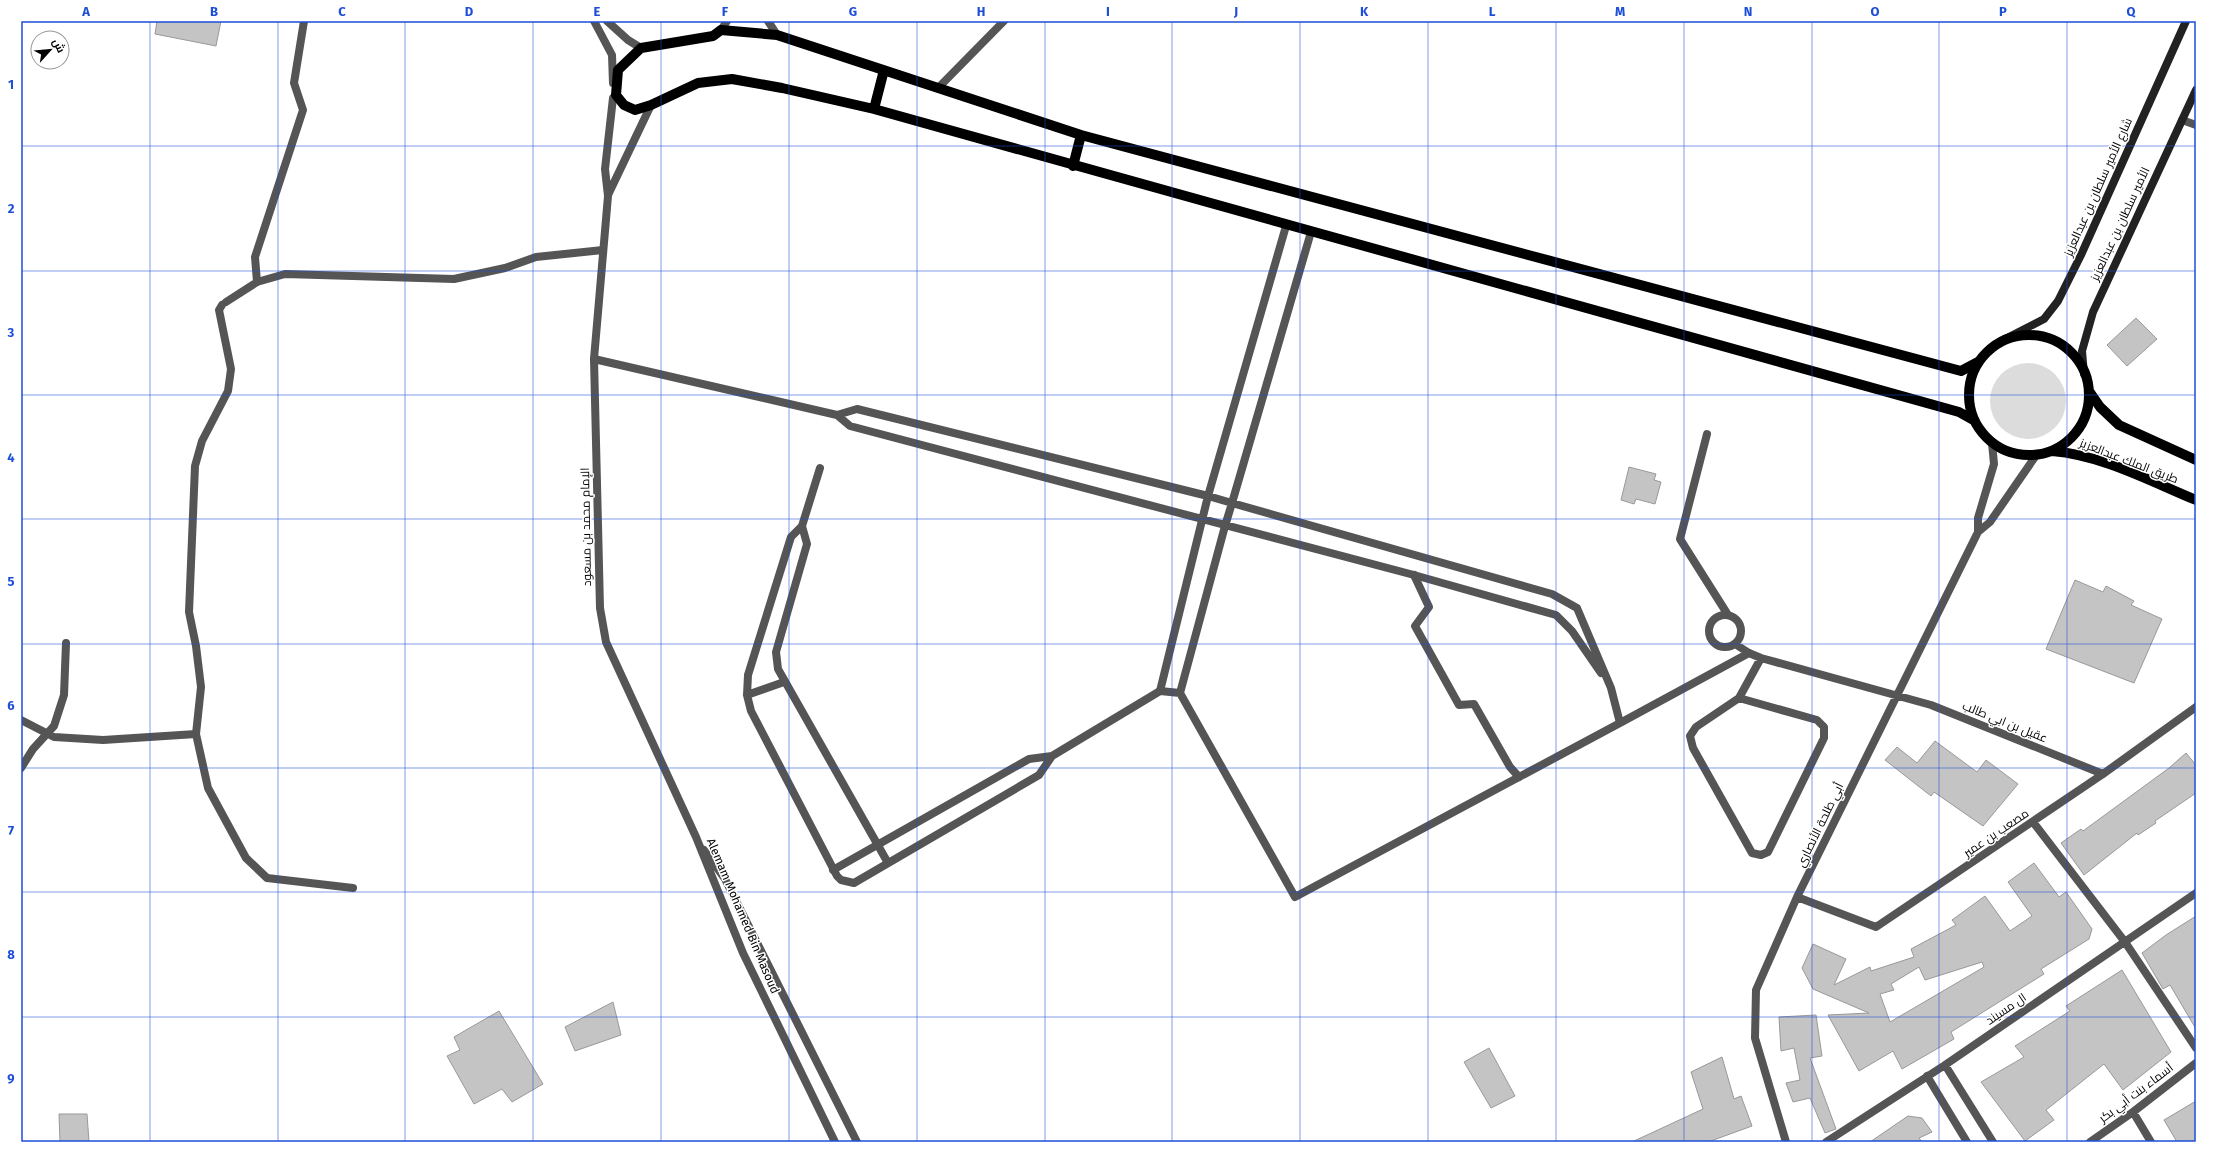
<svg xmlns="http://www.w3.org/2000/svg" width="2217" height="1163" viewBox="0 0 2217 1163" font-family="'Fira Sans',Cairo,sans-serif">
	<style>
		.green { fill: #dcdcdc }
		.building { fill: #c4c4c4; stroke: #999; fill-rule: evenodd }
		.lines { fill: none; stroke-linecap: round; stroke-linejoin: round }
		.service { stroke: #555; stroke-width: 8 }
		.minor { stroke: #555; stroke-width: 8 }
		.tertiary { stroke: #555; stroke-width: 8 }
		.secondary { stroke: #222; stroke-width: 8 }
		.primary { stroke: #000; stroke-width: 10 }
		.grid { fill: none; stroke: #1d4ed8; stroke-width: 1; stroke-opacity: 0.55 }
		.labels { text-anchor: middle; stroke-width: 3; stroke-linejoin: round; paint-order: stroke }
		.street-label { font-size: 12px; fill: #000; stroke: #fff }
		.neatline { fill: none; stroke: #1d4ed8; stroke-width: 1.5 }
		.grid-label { font-size: 13px; text-anchor: middle; font-weight: bold; fill: #1d4ed8 }
	</style>
	<rect width="100%" height="100%" fill="#fff"/>
	<path class="green" d="M1990 401a38 38 0 1 1 76 0a38 38 0 1 1-76 0Z"/>
	<path class="building" d="M157,21H221L216,46L155,34Z
		M2136,318L2157,339L2127,366L2107,345Z
		M1629,467L1656,474L1654,480L1661,482L1655,504L1636,499L1634,504L1621,500Z
		M2075,580L2103,592L2106,586L2134,601L2131,605L2162,619L2134,683L2046,649Z
		M1935,741L1977,772L1986,760L2018,784L1983,826L1934,792L1931,796L1885,760L1897,747L1917,763Z
		M2186,753L2196,765V793L2155,821L2156,823L2138,835L2137,833L2084,875L2061,843L2081,829L2083,831L2169,768Z
		M2034,863L2059,897L2066,892L2092,929L2089,939L2041,969L2044,974L1951,1032L1954,1039L1902,1069L1893,1051L1859,1071L1828,1015L1869,1013L1813,989L1802,968L1813,944L1846,959L1834,985L1870,967L1871,971L1914,957L1911,949L1956,925L1952,920L1985,896L2010,931L2032,916L2008,882ZM1982,962L1984,967L1890,1022L1880,994L1894,990L1891,984L1919,967L1925,980Z
		M2196,916V1029L2170,985L2163,989L2142,953L2166,935Z
		M2122,970L2171,1052L2123,1090L2104,1064L2046,1110L2054,1120L2025,1141L1981,1082L2024,1057L2015,1046L2070,1011L2066,1006Z
		M613,1002L621,1035L575,1051L565,1027Z
		M499,1011L543,1084L512,1102L502,1089L474,1104L447,1056L460,1050L454,1037Z
		M1816,1015L1822,1056L1810,1058L1836,1129L1825,1133L1810,1098L1793,1102L1786,1083L1800,1080L1794,1048L1781,1051L1779,1017Z
		M1489,1048L1515,1096L1491,1108L1464,1062Z
		M1722,1057L1734,1099L1741,1096L1752,1126L1708,1142H1632L1703,1109L1691,1072Z
		M2196,1101V1142H2177L2164,1120Z
		M59,1114H87L89,1142H60Z
		M1908,1116L1922,1118L1932,1132L1919,1138L1922,1142H1870Z"/>
	<g class="lines">
		<path class="service" d="M939,87L1004,21
			M257,282L285,274L454,279L505,268L536,257L603,250
			M820,468L802,526L791,537L748,675L747,695L751,711L837,876L841,880L854,883L1039,775L1052,756
			M802,526L807,544L776,652L778,669L888,863
			M1414,575L1429,607L1415,626L1459,705L1474,704L1510,767L1519,777
			M747,695L784,682
			M833,870L1029,759L1052,756L1160,691"/>
		<path class="minor" d="M594,21L612,55L613,83
			M607,21L628,40L641,48
			M768,21L777,35
			M721,30L727,21
			M2182,120L2196,125
			M226,302L257,282L255,257L303,110L294,83L304,21
			M222,305L219,310L231,369L228,391L202,441L195,466L189,612L196,646L201,687L196,734L208,788L246,858L267,878L353,888
			M594,359L837,415L850,426L1414,575L1556,615L1572,631L1601,673
			M837,415L857,409L1208,496L1232,503L1552,594L1577,608L1611,688L1620,723L1295,897L1180,693L1225,526L1232,503L1311,232
			M1707,434L1680,539L1728,615
			M1978,532V518L1994,464L1992,443
			M1709 631a16 16 0 1 1 32 0a16 16 0 1 1-32 0Z
			M1735,644L1749,653L1761,658L1931,705L2103,774
			M1180,693L1160,691L1208,496L1286,226
			M1739,698L1696,727L1690,736L1693,748L1752,853L1761,855L1768,852L1824,738V727L1817,720L1739,698L1761,658
			M21,720L54,737L103,740L196,734
			M1620,723L1749,653
			M21,768L33,749L54,726L64,695L66,643
			M2033,822L2125,942L2196,1048
			M1797,897L1876,927L2103,774L2196,707
			M1945,1065L1993,1142
			M1927,1076L1967,1142
			M2133,1112L2151,1142
			M1786,1142L1755,1038L1756,990L1797,897L1978,532L1990,522L2037,454
			M1826,1142L1945,1065L2196,893
			M2090,1142L2133,1112L2196,1063"/>
		<path class="tertiary" d="M613,98L605,169L608,196L594,359L600,608L606,642L696,837L743,953L835,1142
			M608,195L651,105
			M704,850L725,879L857,1142"/>
		<path class="secondary" d="M2005,339L2044,319L2058,301L2081,255L2186,21
			M2084,374L2082,351L2093,312L2196,90"/>
		<path class="primary" d="M874,109L884,70
			M1073,166L1081,135
			M1969 395a60 60 0 1 1 120 0a60 60 0 1 1-120 0Z
			M2089,391L2100,407L2119,425L2196,460
			M1975,421L1959,412L874,109L782,88L732,79L698,83L651,105L635,110L624,105L616,95L618,70L641,48L713,36L721,30L777,35L1081,135L1961,371L1978,362
			M2052,451C2102,455 2150,481 2196,500"/>
	</g>
	<path class="grid" d="M150,21V1142M278,21V1142M405,21V1142M533,21V1142M661,21V1142M789,21V1142M917,21V1142M1045,21V1142M1172,21V1142M1300,21V1142M1428,21V1142M1556,21V1142M1684,21V1142M1812,21V1142M1939,21V1142M2067,21V1142M21,146H2196M21,271H2196M21,395H2196M21,519H2196M21,644H2196M21,768H2196M21,892H2196M21,1017H2196"/>
	<g class="labels">
		<g class="street-label">
			<text transform="translate(2098 187) rotate(-66)" y="4">شارع الأمير سلطان بن عبدالعزيز</text>
			<text transform="translate(2120 224) rotate(-65)" y="4">الأمير سلطان بن عبدالعزيز</text>
			<text transform="translate(2129 461) rotate(21)" y="4">طريق الملك عبدالعزيز</text>
			<text transform="translate(586 527) rotate(-91)" y="4">الإمام محمد بن مسعود</text>
			<text transform="translate(2005 722) rotate(22)" y="4">عقيل بن ابي طالب</text>
			<text transform="translate(1820 825) rotate(-64)" y="4">أبي طلحة الأنصاري</text>
			<text transform="translate(1996 833) rotate(-34)" y="4">مصعب بن عمير</text>
			<text transform="translate(743 916) rotate(67)" y="4">Alemam Mohamed Bin Masoud</text>
			<text transform="translate(2006 1009) rotate(-34)" y="4">ال مسيند</text>
			<text transform="translate(2136 1093) rotate(-37)" y="4">أسماء بنت أبي بكر</text>
		</g>
	</g>
	<rect width="2217" height="1163" fill="none" stroke="#ffffff" stroke-width="44"/>
	<g transform="translate(50 50) rotate(63)"><circle r="19" fill="#ffffff" stroke="#999999"/>
	<path d="M0-3L7 15L0 10L-7 15Z" fill="#000000"/>
	<text y="-6" font-size="11" font-weight="bold" text-anchor="middle" fill="#000000">ش</text>
	</g>
	<rect x="22" y="22" width="2173" height="1119" class="neatline"/>
	<g class="grid-label">
		<text x="86" y="16">A</text>
		<text x="214" y="16">B</text>
		<text x="342" y="16">C</text>
		<text x="469" y="16">D</text>
		<text x="597" y="16">E</text>
		<text x="725" y="16">F</text>
		<text x="853" y="16">G</text>
		<text x="981" y="16">H</text>
		<text x="1108" y="16">I</text>
		<text x="1236" y="16">J</text>
		<text x="1364" y="16">K</text>
		<text x="1492" y="16">L</text>
		<text x="1620" y="16">M</text>
		<text x="1748" y="16">N</text>
		<text x="1875" y="16">O</text>
		<text x="2003" y="16">P</text>
		<text x="2131" y="16">Q</text>
		<text x="11" y="89">1</text>
		<text x="11" y="213">2</text>
		<text x="11" y="337">3</text>
		<text x="11" y="462">4</text>
		<text x="11" y="586">5</text>
		<text x="11" y="710">6</text>
		<text x="11" y="835">7</text>
		<text x="11" y="959">8</text>
		<text x="11" y="1083">9</text>
	</g>
</svg>
